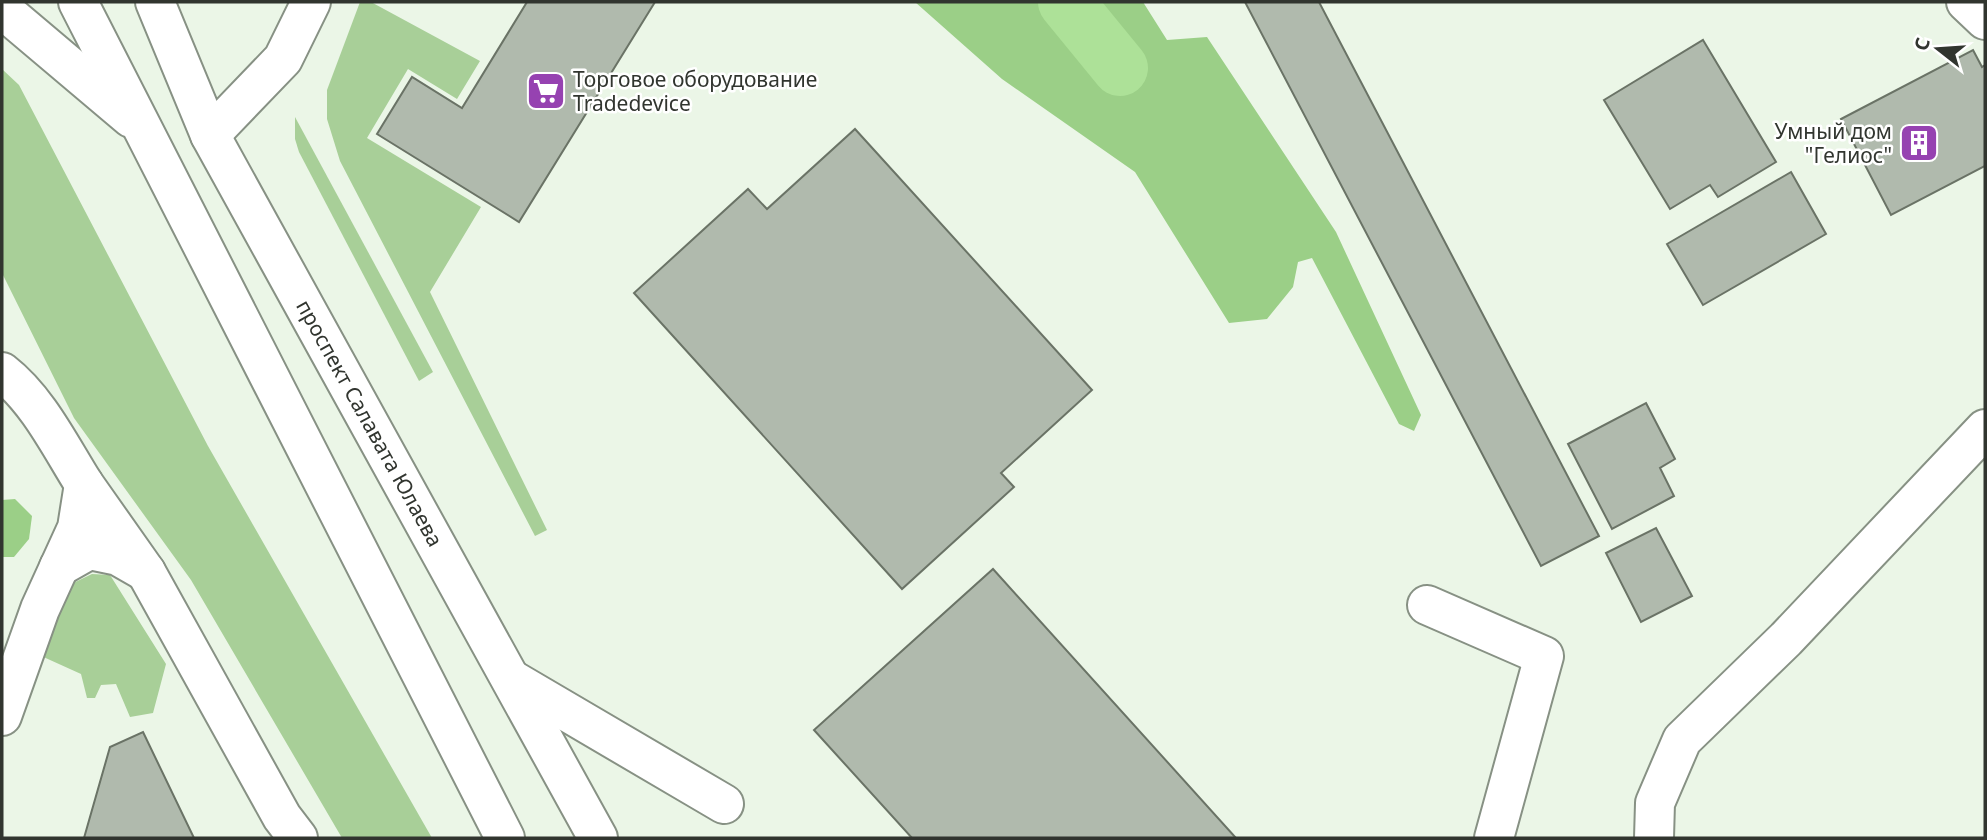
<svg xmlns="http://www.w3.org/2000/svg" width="1987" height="840" font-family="'Noto Sans',sans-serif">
	<rect width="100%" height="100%" fill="#ebf6e7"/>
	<!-- green -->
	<g fill="#a8cf98">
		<path d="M360,2H371L480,61L457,99L408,69L367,138L481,207L430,292L547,530L535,536L340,161L327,119V90Z"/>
		<path d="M2,69L19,85L208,446L432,838H342L191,580L74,418L2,273Z"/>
		<path d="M295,117L433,372L419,381L299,152L295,139Z"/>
		<path d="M92,574L110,575L166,664L153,713L130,717L116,684L101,685L95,698H87L81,674L39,655L67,586Z"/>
	</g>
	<!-- forest -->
	<g fill="#9bcf87">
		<path d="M915,2H1143L1167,40L1207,37L1336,232L1421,415L1414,431L1399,424L1312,258L1298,262L1293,287L1267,319L1229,323L1135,172L1002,79Z"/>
		<path d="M15,499L32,516L29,539L14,557H2V500Z"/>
	</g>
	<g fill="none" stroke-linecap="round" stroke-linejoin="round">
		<!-- river -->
		<path stroke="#ade198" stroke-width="56" d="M1066,2L1120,68"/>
	</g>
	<!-- building -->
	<g fill="#b0baad" stroke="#6a7366" stroke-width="2">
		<path d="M527,2H655L519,222L377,134L412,77L462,108Z"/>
		<path d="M1245,2H1319L1599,536L1541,566Z"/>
		<path d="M1703,40L1776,162L1718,197L1710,185L1670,209L1604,100Z"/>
		<path d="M1973,50L1982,67L1985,65V166L1891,215L1841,119Z"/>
		<path d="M855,129L1092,390L1001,473L1014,487L902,589L634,293L748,189L767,209Z"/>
		<path d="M1791,172L1826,234L1703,305L1667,244Z"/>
		<path d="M1646,403L1675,459L1660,468L1674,496L1612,529L1568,444Z"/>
		<path d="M1656,528L1692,596L1641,622L1606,553Z"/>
		<path d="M993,569L1236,838H912L814,730Z"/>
		<path d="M143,732L194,838H84L110,747Z"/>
	</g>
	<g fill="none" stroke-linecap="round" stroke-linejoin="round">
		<!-- minor casing -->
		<g stroke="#879184" stroke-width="42">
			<g id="minor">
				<path d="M1966,2L1985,20"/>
				<path d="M2,372C38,400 60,446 84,484L77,528L40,609L2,716"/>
				<path d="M59,567L89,550L118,556L146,572"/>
				<path d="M1427,605L1544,656L1494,838"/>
				<path d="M511,679L724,804"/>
				<path d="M1654,838L1655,803L1682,740L1786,639L1985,429"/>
			</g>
		</g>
		<!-- major casing -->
		<g stroke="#879184" stroke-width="42">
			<g id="major">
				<path d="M78,2L505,838"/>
				<path d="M155,2L210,135L598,838"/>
				<path d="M2,9L131,118"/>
				<path d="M210,135L283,59L311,2"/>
				<path d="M84,484L146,572L282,817L298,838"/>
			</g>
		</g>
		<!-- minor -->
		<use href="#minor" stroke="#fff" stroke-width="38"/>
		<!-- major -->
		<use href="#major" stroke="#fff" stroke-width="38"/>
	</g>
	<!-- icons -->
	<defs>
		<g id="supermarket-square" transform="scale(2.0125)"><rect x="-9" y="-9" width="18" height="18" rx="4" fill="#9642b1" stroke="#fff"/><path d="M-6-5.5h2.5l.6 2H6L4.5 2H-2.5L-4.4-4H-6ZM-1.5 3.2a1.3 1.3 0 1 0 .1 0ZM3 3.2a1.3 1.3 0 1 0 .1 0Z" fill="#fff"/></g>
		<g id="building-square" transform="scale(2.0125)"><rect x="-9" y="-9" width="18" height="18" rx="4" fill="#9642b1" stroke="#fff"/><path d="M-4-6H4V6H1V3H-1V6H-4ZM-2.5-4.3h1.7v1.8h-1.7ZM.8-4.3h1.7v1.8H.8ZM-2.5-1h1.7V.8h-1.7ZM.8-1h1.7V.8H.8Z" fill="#fff"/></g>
	</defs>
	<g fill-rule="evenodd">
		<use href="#supermarket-square" x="546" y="91"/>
		<use href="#building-square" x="1919" y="143"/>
	</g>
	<g text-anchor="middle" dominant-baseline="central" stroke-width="5" stroke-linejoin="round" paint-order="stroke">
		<!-- poi labels -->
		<g font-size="21" fill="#31352f" stroke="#fff" text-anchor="start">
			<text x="573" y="79">Торговое оборудование<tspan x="573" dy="24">Tradedevice</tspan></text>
			<text x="1892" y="131" text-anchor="end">Умный дом<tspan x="1892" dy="24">"Гелиос"</tspan></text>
		</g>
		<!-- street labels -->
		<g font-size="21" fill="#31352f" stroke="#fff">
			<text transform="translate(370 423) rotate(61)">проспект Салавата Юлаева</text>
		</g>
	</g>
	<!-- border -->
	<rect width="1987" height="840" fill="none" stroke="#31352f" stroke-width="7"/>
	<!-- north arrow -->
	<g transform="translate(1938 49) rotate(287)" stroke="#ffffff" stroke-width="5" paint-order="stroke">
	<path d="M0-5L12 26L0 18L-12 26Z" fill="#31352f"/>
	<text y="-10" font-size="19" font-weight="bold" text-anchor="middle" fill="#31352f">С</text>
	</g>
</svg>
